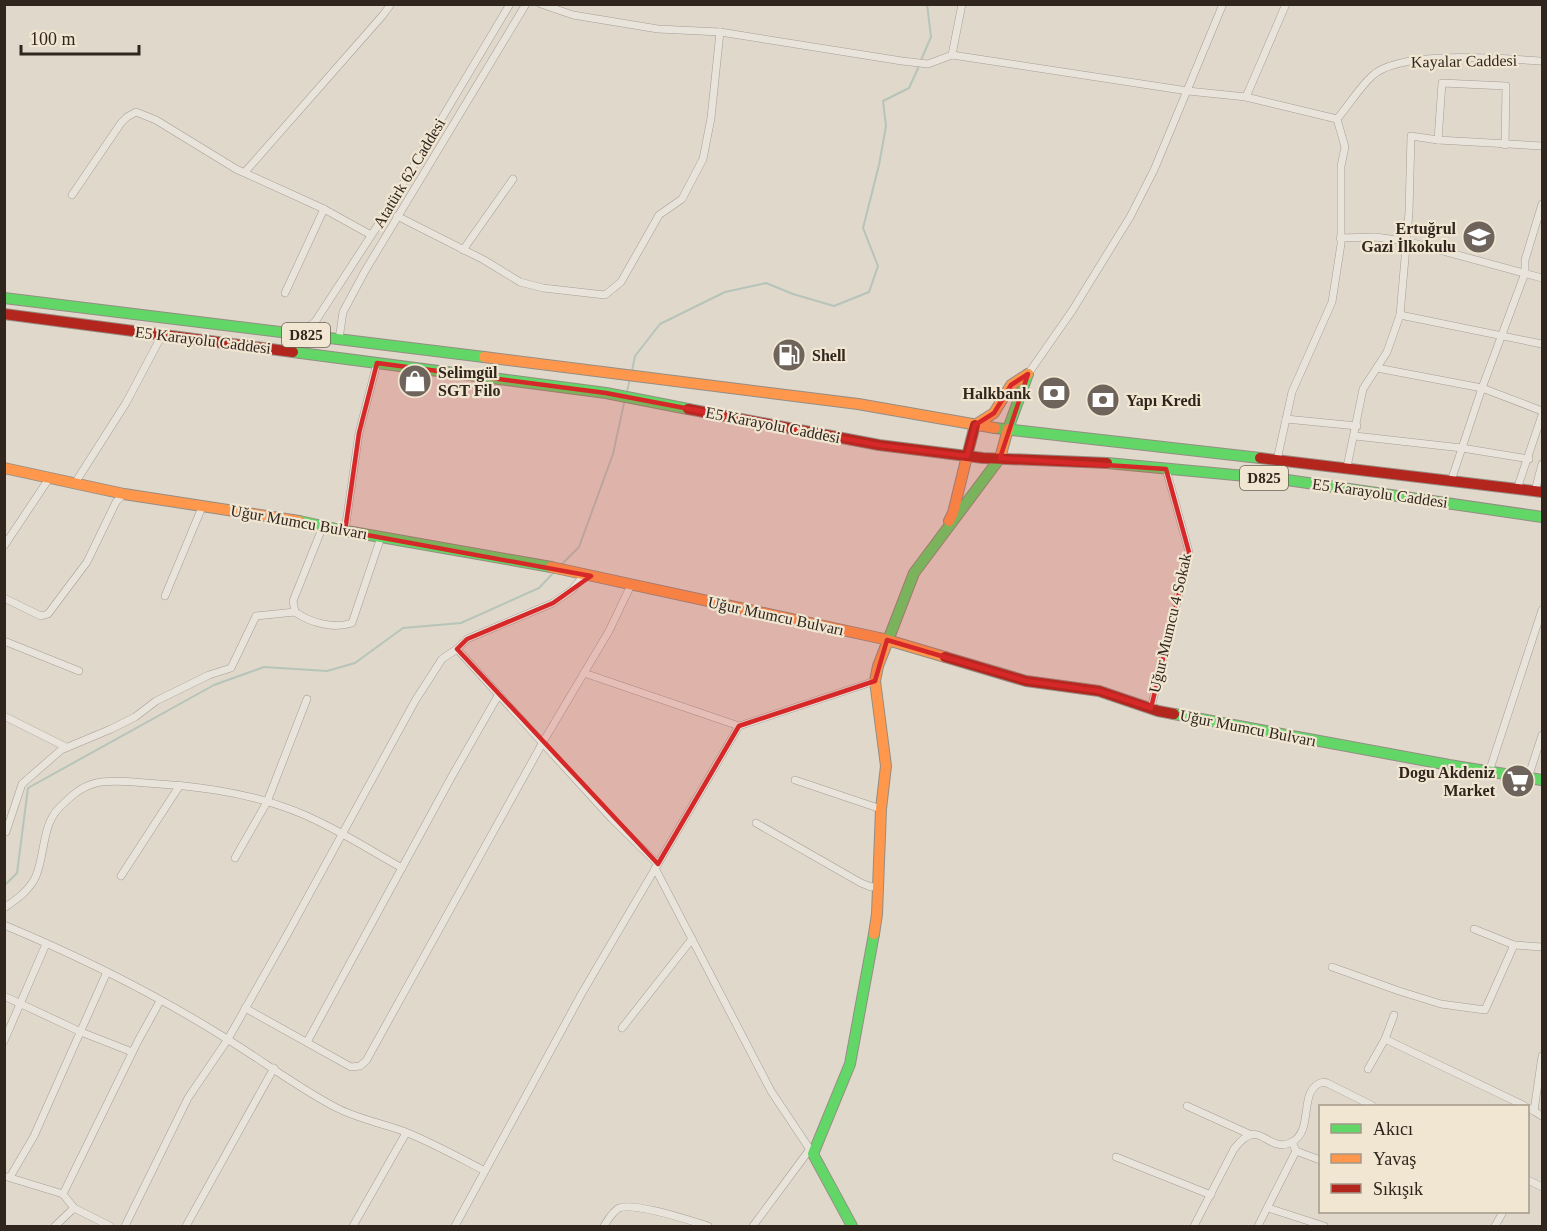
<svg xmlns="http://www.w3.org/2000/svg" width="1547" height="1231" font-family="'Times New Roman',serif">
	<rect width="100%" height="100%" fill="#e0d8cb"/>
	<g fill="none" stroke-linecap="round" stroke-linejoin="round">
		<!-- stream -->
		<g stroke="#b6c4ba" stroke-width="2">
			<path d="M921,60L931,37L927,4"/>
			<path d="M632,371L635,356L660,324L725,292L766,283L793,294L834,306L869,292L878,266L863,228L879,165L886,126L883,101L909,88L919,66"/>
			<path d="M627,391L630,379"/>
			<path d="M561,565L579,547L613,454L624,403"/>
			<path d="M4,886L17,873L28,788L214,685L264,667L327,671L355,663L403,628L461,623L539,588L555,571"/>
		</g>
		<!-- street casing -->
		<g stroke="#a59e95" stroke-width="8">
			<g id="street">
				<path d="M541,4L573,15L658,29L720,32L902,61L928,64L952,55L1188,91L1246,97L1337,119"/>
				<path d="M952,55L962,4"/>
				<path d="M1246,97L1286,4"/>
				<path d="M1337,119C1349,105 1359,88 1372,76C1400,49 1504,59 1542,61"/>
				<path d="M1438,140L1442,83L1506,86L1505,145"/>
				<path d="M245,172L383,15L391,4"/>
				<path d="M72,195L121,123L127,117L136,112L156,120L236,169L324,209L371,235"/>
				<path d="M397,216L484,260L520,282L543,288L605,295L621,282L659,215L682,199L703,159L711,118L720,32"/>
				<path d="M1340,238L1375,237L1406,241L1542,278"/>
				<path d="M463,250L513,179"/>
				<path d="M285,293L324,209"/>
				<path d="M1400,315L1542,344"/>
				<path d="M300,332L315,322L380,222L510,4"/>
				<path d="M339,339L343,312L365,271L526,4"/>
				<path d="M1377,368L1482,388L1542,411"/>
				<path d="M1028,374L1072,311L1130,217L1154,170L1223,4"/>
				<path d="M1286,419L1357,426"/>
				<path d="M1355,436L1462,448L1529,459"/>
				<path d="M1277,460L1292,392L1332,302L1341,244V166L1345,147L1337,119"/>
				<path d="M1347,467L1363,389L1387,352L1400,315L1409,212L1411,136L1438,140L1542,146"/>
				<path d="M1451,481L1482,388L1525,273V260L1542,204"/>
				<path d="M75,483L126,403L162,335"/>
				<path d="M1517,489L1542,415"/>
				<path d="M1535,491L1542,464"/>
				<path d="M323,526L293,601L295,612C311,623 333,629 352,623L381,537"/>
				<path d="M345,531L359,433L377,363"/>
				<path d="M4,546L50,477"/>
				<path d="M165,596L203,505"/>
				<path d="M4,598L41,616L48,614L87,562L116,502L124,494"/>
				<path d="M4,641L79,671"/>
				<path d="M457,649L612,819L658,864"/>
				<path d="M584,673L739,726"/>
				<path d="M1151,708L1189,552L1166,469"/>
				<path d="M4,716L66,747"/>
				<path d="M1489,772L1542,610"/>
				<path d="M1528,778L1542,735"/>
				<path d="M795,780L881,809"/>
				<path d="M756,823L861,883L871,887L879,886"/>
				<path d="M6,832L22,784L61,750L111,729L135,717L156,701L209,675L231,668L256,616L295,612"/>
				<path d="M235,858L267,802L307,699"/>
				<path d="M655,868L771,1091L813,1154"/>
				<path d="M121,876L180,785"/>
				<path d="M4,908C17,899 29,891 36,876C45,855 42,825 59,808C70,797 80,787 96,783C110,779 131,782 146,783C193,786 239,791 284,807C323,820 366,848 402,868"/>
				<path d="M4,925C81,957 157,995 227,1039C263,1061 297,1087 335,1107C355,1118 381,1123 403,1131C431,1142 458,1157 485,1171"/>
				<path d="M1474,929L1514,945"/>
				<path d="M1332,967L1399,991L1441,1004L1485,1010L1514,945L1542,947"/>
				<path d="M4,996L81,1032L132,1052"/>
				<path d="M245,1008L351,1067L360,1066L366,1061L543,742L609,631L631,585"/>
				<path d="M622,1028L692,939"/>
				<path d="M1385,1039L1525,1106"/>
				<path d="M4,1041L46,944"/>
				<path d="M307,1042L452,776L499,694"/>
				<path d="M1368,1069L1385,1039L1394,1015"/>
				<path d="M1187,1106L1249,1134"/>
				<path d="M1528,1108L1534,1111L1542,1056"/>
				<path d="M1534,1111L1542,1116"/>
				<path d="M1296,1151L1320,1160"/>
				<path d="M1116,1157L1211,1195"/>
				<path d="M4,1176L63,1194L74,1208"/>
				<path d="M10,1177L34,1136L107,972"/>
				<path d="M1528,1180L1542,1187"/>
				<path d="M63,1194L138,1041L160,1001"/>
				<path d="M1268,1208L1324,1226"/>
				<path d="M55,1226L74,1208L110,1226"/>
				<path d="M125,1226L188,1098L228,1039L288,933L415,701L442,659L457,649L467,639L553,603L572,590L584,575"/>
				<path d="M186,1226L274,1068"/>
				<path d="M353,1226L406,1133"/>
				<path d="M455,1226L582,993L739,726L875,681"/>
				<path d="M604,1226C608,1220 612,1212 619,1208C636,1202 691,1221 708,1226"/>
				<path d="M753,1226L810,1149"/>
				<path d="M1194,1226L1234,1149C1261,1114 1266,1155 1292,1142C1315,1130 1297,1089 1323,1082L1327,1083L1373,1106"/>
				<path d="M1258,1226L1296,1151L1292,1142"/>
				<path d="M1495,1226L1503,1212"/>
			</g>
		</g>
		<!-- fast casing -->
		<g stroke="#948d84" stroke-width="12">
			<g id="fast">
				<path d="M4,298L484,357"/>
				<path d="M293,352L606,393L688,409"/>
				<path d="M995,428L1260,458"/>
				<path d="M1008,429L1028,374"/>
				<path d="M1107,463L1287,480L1542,517"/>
				<path d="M299,521L341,530L551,567"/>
				<path d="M887,643L914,573L1000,458"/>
				<path d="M1174,714L1449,765L1542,780"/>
				<path d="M852,1226L813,1154L850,1064L874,934"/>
			</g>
		</g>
		<!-- slow casing -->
		<g stroke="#948d84" stroke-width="12">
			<g id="slow">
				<path d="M484,357L858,404L995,428"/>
				<path d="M975,425L994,413L1011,385L1028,374"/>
				<path d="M1000,458L1008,429"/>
				<path d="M4,468L124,494L299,521"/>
				<path d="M949,521L953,513L967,456"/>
				<path d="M551,567L884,639L945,657"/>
				<path d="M874,934L877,914L881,809L886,766L875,681L878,666L887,643"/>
			</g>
		</g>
		<!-- jam casing -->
		<g stroke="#948d84" stroke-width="12">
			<g id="jam">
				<path d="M4,314L293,352"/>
				<path d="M688,409L879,445L983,458L1107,463"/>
				<path d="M967,456L975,425"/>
				<path d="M1260,458L1542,492"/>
				<path d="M945,657L1026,681L1099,691L1158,711L1174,714"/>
			</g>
		</g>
		<!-- street -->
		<use href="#street" stroke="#e8e4db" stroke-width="7"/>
		<!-- fast -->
		<use href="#fast" stroke="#63d668" stroke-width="10"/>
		<!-- slow -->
		<use href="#slow" stroke="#ff974d" stroke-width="10"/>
		<!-- jam -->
		<use href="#jam" stroke="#b3261e" stroke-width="10"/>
	</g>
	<!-- marked area -->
	<path fill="#d62828" fill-opacity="0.2" stroke="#d62828" stroke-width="4.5" stroke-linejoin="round" d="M377,363L606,393L879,445L967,456L975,425L994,413L1011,385L1028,374L1000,458L1166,469L1189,552L1151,708L1099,691L1026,681L887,640L875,681L739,726L658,864L457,649L467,639L553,603L591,576L345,531L359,433Z"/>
	<!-- icons -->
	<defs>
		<g id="school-disc" transform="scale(1.725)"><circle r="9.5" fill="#6e645b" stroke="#f0e6d1"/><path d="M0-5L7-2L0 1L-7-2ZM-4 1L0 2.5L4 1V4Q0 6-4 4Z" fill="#fff"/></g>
		<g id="fuel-disc" transform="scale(1.725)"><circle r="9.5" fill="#6e645b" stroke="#f0e6d1"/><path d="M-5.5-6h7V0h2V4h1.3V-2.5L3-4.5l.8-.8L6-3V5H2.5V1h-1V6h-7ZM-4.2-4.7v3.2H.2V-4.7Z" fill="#fff"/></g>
		<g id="shop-disc" transform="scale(1.725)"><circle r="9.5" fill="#6e645b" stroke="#f0e6d1"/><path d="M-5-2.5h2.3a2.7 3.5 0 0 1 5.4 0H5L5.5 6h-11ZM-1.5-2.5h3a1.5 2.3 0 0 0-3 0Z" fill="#fff"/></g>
		<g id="bank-disc" transform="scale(1.725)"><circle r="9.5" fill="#6e645b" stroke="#f0e6d1"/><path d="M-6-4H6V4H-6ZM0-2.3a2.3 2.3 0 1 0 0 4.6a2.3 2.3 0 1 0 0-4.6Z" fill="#fff"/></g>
		<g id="supermarket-disc" transform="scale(1.725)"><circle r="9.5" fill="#6e645b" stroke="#f0e6d1"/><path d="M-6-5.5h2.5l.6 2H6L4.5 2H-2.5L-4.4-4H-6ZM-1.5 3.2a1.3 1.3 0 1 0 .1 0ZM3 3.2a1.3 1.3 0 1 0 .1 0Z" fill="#fff"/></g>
	</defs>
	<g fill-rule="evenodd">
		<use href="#school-disc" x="1479" y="237"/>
		<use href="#fuel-disc" x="789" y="355"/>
		<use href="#shop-disc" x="415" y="381"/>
		<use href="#bank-disc" x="1054" y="393"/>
		<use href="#bank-disc" x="1103" y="400"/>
		<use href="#supermarket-disc" x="1518" y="781"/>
	</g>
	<g text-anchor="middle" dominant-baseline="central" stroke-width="4.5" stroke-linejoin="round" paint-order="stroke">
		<!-- shield labels -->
		<g fill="#f0e6d1" stroke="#6a6054" stroke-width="1.5">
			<rect x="282" y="323" width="48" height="24" rx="4.5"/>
			<rect x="1240" y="466" width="48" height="24" rx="4.5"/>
		</g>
		<g font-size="15" font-weight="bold" fill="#31261e">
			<text x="306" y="335">D825</text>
			<text x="1264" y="478">D825</text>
		</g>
		<!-- street labels -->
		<g font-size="16" fill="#31261e" stroke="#f0e6d1">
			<text transform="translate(1464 61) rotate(-1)">Kayalar Caddesi</text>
			<text transform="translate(409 173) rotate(-59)">Atatürk 62 Caddesi</text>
			<text transform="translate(203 340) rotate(7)">E5 Karayolu Caddesi</text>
			<text transform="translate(773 425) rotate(11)">E5 Karayolu Caddesi</text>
			<text transform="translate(1380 493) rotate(8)">E5 Karayolu Caddesi</text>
			<text transform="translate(299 522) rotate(10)">Uğur Mumcu Bulvarı</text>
			<text transform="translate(776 616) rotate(12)">Uğur Mumcu Bulvarı</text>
			<text transform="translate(1170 623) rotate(-77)">Uğur Mumcu 4 Sokak</text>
			<text transform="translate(1248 728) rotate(11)">Uğur Mumcu Bulvarı</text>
		</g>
		<!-- poi labels -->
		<g font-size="16" font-weight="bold" fill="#31261e" stroke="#f0e6d1" text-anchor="end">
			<text x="1456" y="228">Ertuğrul<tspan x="1456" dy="18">Gazi İlkokulu</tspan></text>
			<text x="812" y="355" text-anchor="start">Shell</text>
			<text x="438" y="372" text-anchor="start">Selimgül<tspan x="438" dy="18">SGT Filo</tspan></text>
			<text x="1031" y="393">Halkbank</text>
			<text x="1126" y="400" text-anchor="start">Yapı Kredi</text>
			<text x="1495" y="772">Dogu Akdeniz<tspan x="1495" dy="18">Market</tspan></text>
		</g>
	</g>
	<!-- border -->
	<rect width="1547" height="1231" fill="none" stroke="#31261e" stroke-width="12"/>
	<!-- legend -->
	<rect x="1319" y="1105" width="210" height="108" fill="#f0e6d1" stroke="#a49989" stroke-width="1.5"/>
	<rect x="1331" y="1124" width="30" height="9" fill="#63d668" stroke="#a49989" stroke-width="1.5"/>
	<text x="1373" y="1135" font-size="18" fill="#31261e">Akıcı</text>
	<rect x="1331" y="1154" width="30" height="9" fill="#ff974d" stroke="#a49989" stroke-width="1.5"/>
	<text x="1373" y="1165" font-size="18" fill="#31261e">Yavaş</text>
	<rect x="1331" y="1184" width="30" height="9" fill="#b3261e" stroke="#a49989" stroke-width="1.5"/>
	<text x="1373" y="1195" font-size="18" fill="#31261e">Sıkışık</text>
	<!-- scale -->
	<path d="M21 45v9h118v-9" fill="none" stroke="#31261e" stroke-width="3"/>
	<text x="30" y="45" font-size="18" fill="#31261e" stroke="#f0e6d1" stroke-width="4.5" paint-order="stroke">100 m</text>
</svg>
